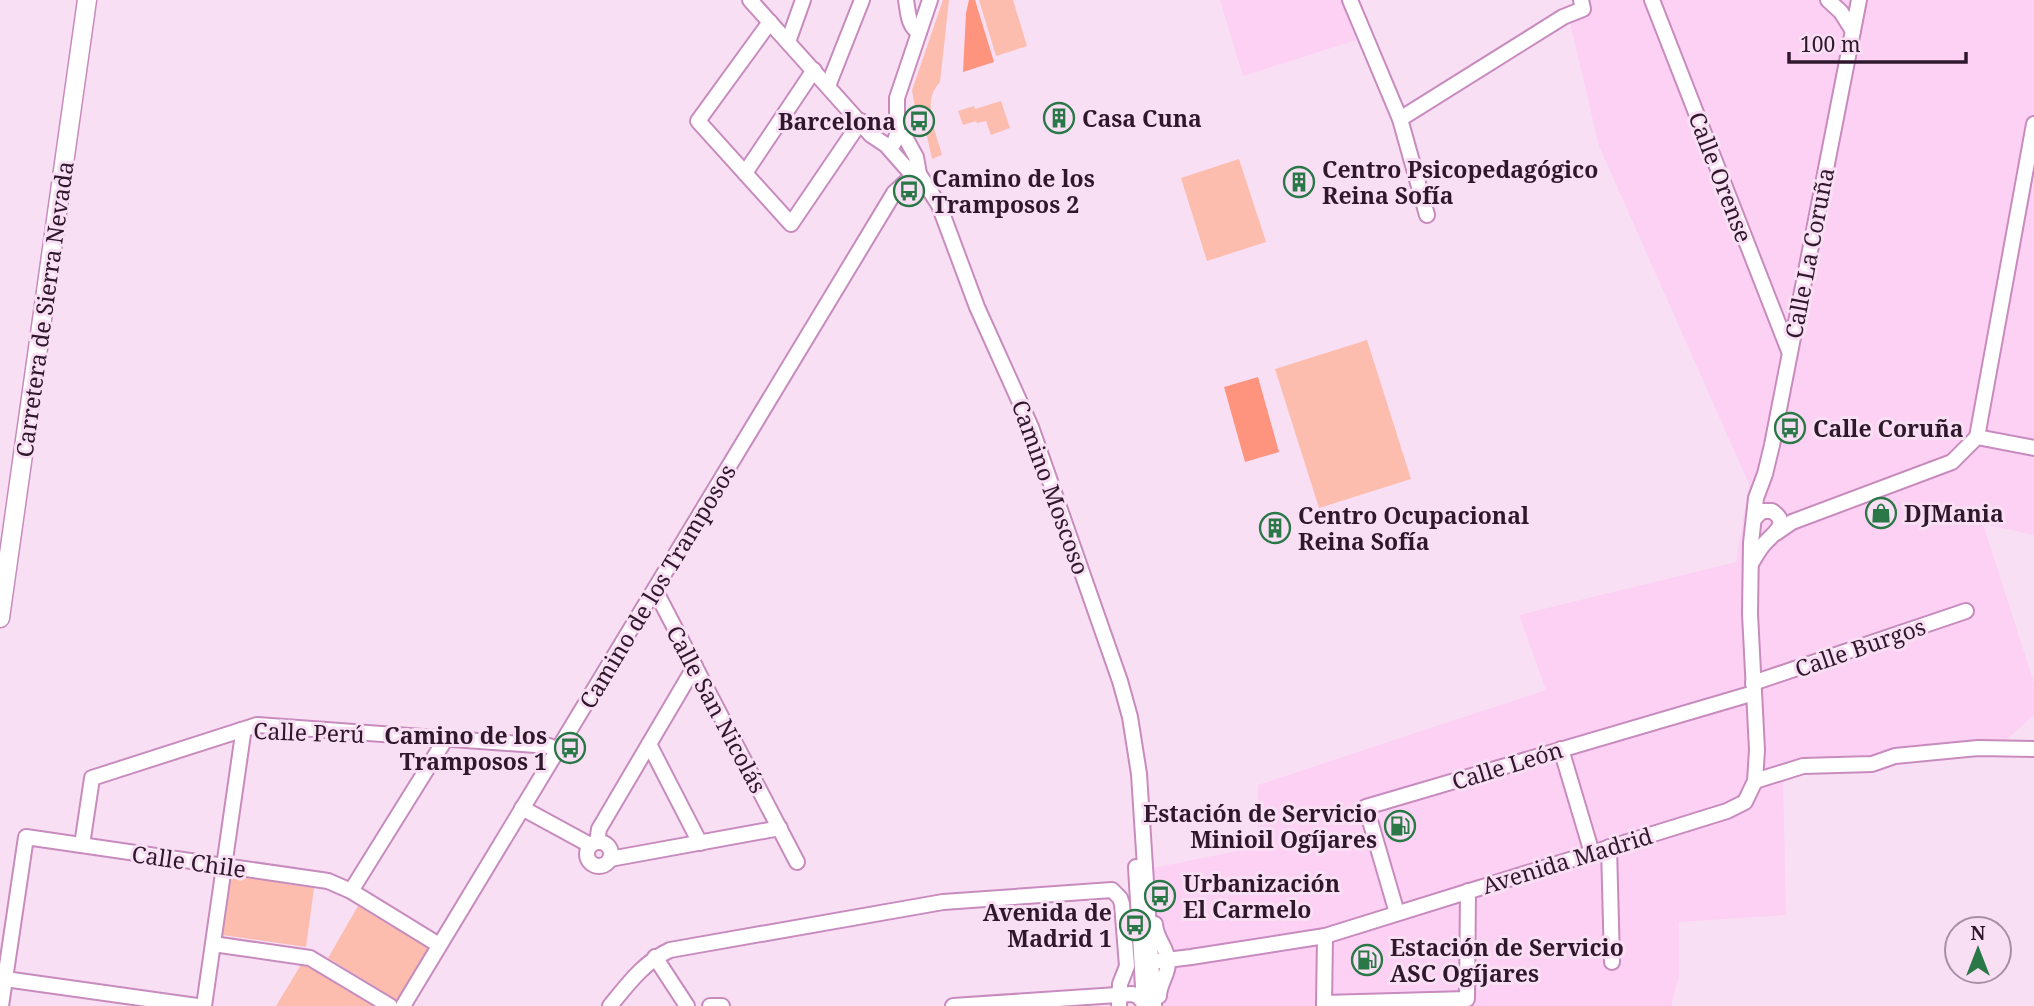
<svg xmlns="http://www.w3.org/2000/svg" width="2034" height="1006" font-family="'Noto Serif',serif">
	<rect width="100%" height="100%" fill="#f9dff4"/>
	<!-- built -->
	<g fill="#fcd1f4">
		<path d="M1220,0H1341L1356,40L1243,76Z"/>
		<path d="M1576,0H2034V535L1983,524L2034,683V715L1999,746L1895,763L1783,776L1786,915L1679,922V976L1671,1006H1157L1153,868L1257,847L1258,785L1546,690L1519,615L1736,562L1749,484L1599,146L1570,23Z"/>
	</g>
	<!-- green -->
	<g fill="#fcbdaf">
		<path d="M943,0H949L940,82C921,101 936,132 942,155L932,159L924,123L915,108L912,90Z"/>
		<path d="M979,0H1013L1027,46L996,56Z"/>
		<path d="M1001,101L1010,128L991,135L986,121L977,123L976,121L963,125L958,111L974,106L975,109Z"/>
		<path d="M1239,159L1266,242L1207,261L1181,178Z"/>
		<path d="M1367,340L1411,479L1319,508L1275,369Z"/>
		<path d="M231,875L314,888L306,947L222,935Z"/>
		<path d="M358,906L428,948L397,1000L328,958Z"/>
		<path d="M302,963L375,1006H276Z"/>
	</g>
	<!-- forest -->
	<g fill="#fe947e">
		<path d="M969,0H975L994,62L963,72L966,13Z"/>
		<path d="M1258,377L1279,452L1245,462L1224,387Z"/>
	</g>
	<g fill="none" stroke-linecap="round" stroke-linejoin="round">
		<!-- minor casing -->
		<g stroke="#c88bbe" stroke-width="18">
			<g id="minor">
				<path d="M750,0L871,135L886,145L908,170L919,174"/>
				<path d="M906,0C908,11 908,27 919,32"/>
				<path d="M1350,0L1400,119L1427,215"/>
				<path d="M1652,0L1789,351"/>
				<path d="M1828,0L1841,12L1853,31"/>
				<path d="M770,22L698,121L791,224L861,121"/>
				<path d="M788,42L803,0"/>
				<path d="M828,86L862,0"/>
				<path d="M1400,119L1563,17L1583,9L1581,0"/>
				<path d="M897,135L905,137L916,157L919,174L939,205L977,307L1031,427L1120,681L1130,717L1139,774L1154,1006"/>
				<path d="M894,143L897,135V98L930,0"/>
				<path d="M745,173L814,70"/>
				<path d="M1977,437L2034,124"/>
				<path d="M1776,533L1792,522L1952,462L1977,437L2034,448"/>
				<path d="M1752,562C1756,556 1760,548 1765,543C1775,532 1790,523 1772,511H1762L1755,518"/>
				<path d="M655,590L797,862"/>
				<path d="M1753,683L1966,611"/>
				<path d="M649,744L700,843"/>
				<path d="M1561,749L1592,853"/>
				<path d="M1755,781L1803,766L1872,764L1895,756L1978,748L2034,749"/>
				<path d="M522,808L590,845"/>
				<path d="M597,842L599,829L695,666"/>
				<circle cx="599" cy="854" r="12"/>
				<path d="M82,845L92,778L257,725L549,746L558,750"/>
				<path d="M1609,847L1612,962"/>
				<path d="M610,859L780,828"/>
				<path d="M1136,867L1144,1004"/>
				<path d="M351,891L445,740"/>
				<path d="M1397,913L1366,807L1754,693"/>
				<path d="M1155,924C1156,940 1167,946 1168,962C1169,973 1159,984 1159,996"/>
				<path d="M213,944L310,958L390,1006"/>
				<path d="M655,957L687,1006"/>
				<path d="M1151,962L1191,957L1325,936L1727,811L1745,802L1755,781L1757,750L1750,614L1751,543L1756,498L1765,474L1772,445L1859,0"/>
				<path d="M5,979L197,1006"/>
				<path d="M1324,1003L1467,999L1468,891"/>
				<path d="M1,1006L26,837L328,881L351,891L439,945"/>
				<path d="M204,1006L243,734L241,730"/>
				<path d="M403,1006L894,193L906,182L919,174"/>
				<path d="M610,1006C628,984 644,962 670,950L943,902L1112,890L1120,898L1122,904L1127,966L1120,984L1119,1006"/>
				<path d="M710,1006H722"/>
				<path d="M953,1006L1132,994L1138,996L1146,1006"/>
				<path d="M1324,1006L1325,936"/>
			</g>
		</g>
		<!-- major casing -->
		<g stroke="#c88bbe" stroke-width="21">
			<path id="major" d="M0,618L87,0"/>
		</g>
		<!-- minor -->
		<use href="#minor" stroke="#fff" stroke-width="14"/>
		<!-- major -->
		<use href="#major" stroke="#fff" stroke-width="18"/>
	</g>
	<!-- icons -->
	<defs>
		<g id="building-ring" transform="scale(1.575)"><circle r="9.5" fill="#f9dff4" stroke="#2a7847" stroke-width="1.5"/><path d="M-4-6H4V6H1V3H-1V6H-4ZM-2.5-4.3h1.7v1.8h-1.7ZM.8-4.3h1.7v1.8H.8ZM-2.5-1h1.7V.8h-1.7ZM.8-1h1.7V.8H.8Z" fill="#2a7847"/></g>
		<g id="bus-ring" transform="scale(1.575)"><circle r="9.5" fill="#f9dff4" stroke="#2a7847" stroke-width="1.5"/><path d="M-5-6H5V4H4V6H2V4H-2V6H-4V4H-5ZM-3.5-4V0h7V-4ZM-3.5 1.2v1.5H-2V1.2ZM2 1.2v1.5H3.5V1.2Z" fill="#2a7847"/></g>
		<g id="shop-ring" transform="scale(1.575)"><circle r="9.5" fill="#f9dff4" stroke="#2a7847" stroke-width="1.5"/><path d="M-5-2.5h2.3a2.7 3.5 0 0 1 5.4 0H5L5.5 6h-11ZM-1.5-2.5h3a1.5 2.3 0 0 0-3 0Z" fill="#2a7847"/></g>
		<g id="fuel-ring" transform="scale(1.575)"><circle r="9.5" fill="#f9dff4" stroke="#2a7847" stroke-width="1.5"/><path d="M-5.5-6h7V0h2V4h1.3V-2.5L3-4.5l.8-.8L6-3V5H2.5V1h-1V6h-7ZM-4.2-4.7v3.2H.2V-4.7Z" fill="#2a7847"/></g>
	</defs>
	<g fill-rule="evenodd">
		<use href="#building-ring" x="1059" y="118"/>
		<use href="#bus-ring" x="919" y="121"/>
		<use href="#building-ring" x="1299" y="182"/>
		<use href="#bus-ring" x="909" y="191"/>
		<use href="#bus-ring" x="1790" y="428"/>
		<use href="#shop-ring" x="1881" y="513"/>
		<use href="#building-ring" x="1275" y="528"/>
		<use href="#bus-ring" x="570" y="748"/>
		<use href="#fuel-ring" x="1400" y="826"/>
		<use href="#bus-ring" x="1160" y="896"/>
		<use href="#bus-ring" x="1135" y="925"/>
		<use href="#fuel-ring" x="1367" y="960"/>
	</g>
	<g text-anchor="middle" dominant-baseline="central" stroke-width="6" stroke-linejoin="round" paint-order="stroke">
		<!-- poi labels -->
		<g font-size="23" font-weight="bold" fill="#2f172c" stroke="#f9dff4" text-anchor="start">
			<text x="1082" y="118">Casa Cuna</text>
			<text x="896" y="121" text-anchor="end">Barcelona</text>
			<text x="1322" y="169">Centro Psicopedagógico<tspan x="1322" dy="26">Reina Sofía</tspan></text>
			<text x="932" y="178">Camino de los<tspan x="932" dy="26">Tramposos 2</tspan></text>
			<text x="1813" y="428">Calle Coruña</text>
			<text x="1904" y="513">DJMania</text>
			<text x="1298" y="515">Centro Ocupacional<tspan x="1298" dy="26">Reina Sofía</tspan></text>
			<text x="547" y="735" text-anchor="end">Camino de los<tspan x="547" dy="26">Tramposos 1</tspan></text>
			<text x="1377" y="813" text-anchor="end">Estación de Servicio<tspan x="1377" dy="26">Minioil Ogíjares</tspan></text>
			<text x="1183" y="883">Urbanización<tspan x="1183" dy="26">El Carmelo</tspan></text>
			<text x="1112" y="912" text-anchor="end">Avenida de<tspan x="1112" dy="26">Madrid 1</tspan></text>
			<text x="1390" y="947">Estación de Servicio<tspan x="1390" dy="26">ASC Ogíjares</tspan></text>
		</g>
		<!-- street labels -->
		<g font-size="23" fill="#2f172c" stroke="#f9dff4">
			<text transform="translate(1721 177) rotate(69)">Calle Orense</text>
			<text transform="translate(1809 253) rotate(-79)">Calle La Coruña</text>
			<text transform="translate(44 309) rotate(-82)">Carretera de Sierra Nevada</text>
			<text transform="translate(1051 487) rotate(70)">Camino Moscoso</text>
			<text transform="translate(657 586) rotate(-59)">Camino de los Tramposos</text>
			<text transform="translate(1860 647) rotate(-19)">Calle Burgos</text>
			<text transform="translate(717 709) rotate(62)">Calle San Nicolás</text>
			<text transform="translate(309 732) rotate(2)">Calle Perú</text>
			<text transform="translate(1507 765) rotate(-17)">Calle León</text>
			<text transform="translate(1567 860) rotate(-17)">Avenida Madrid</text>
			<text transform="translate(189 861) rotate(8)">Calle Chile</text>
		</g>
	</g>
	<!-- north arrow -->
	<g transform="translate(1978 950)"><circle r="33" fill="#f9dff4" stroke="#a88fa4" stroke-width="2"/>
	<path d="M0-5L12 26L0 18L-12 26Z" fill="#2a7847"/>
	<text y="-10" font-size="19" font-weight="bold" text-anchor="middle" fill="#2f172c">N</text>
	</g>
	<!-- scale -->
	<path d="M1789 52v10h177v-10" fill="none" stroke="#2f172c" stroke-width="3.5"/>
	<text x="1800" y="52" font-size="21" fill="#2f172c" stroke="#f9dff4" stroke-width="5" paint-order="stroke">100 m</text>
</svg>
